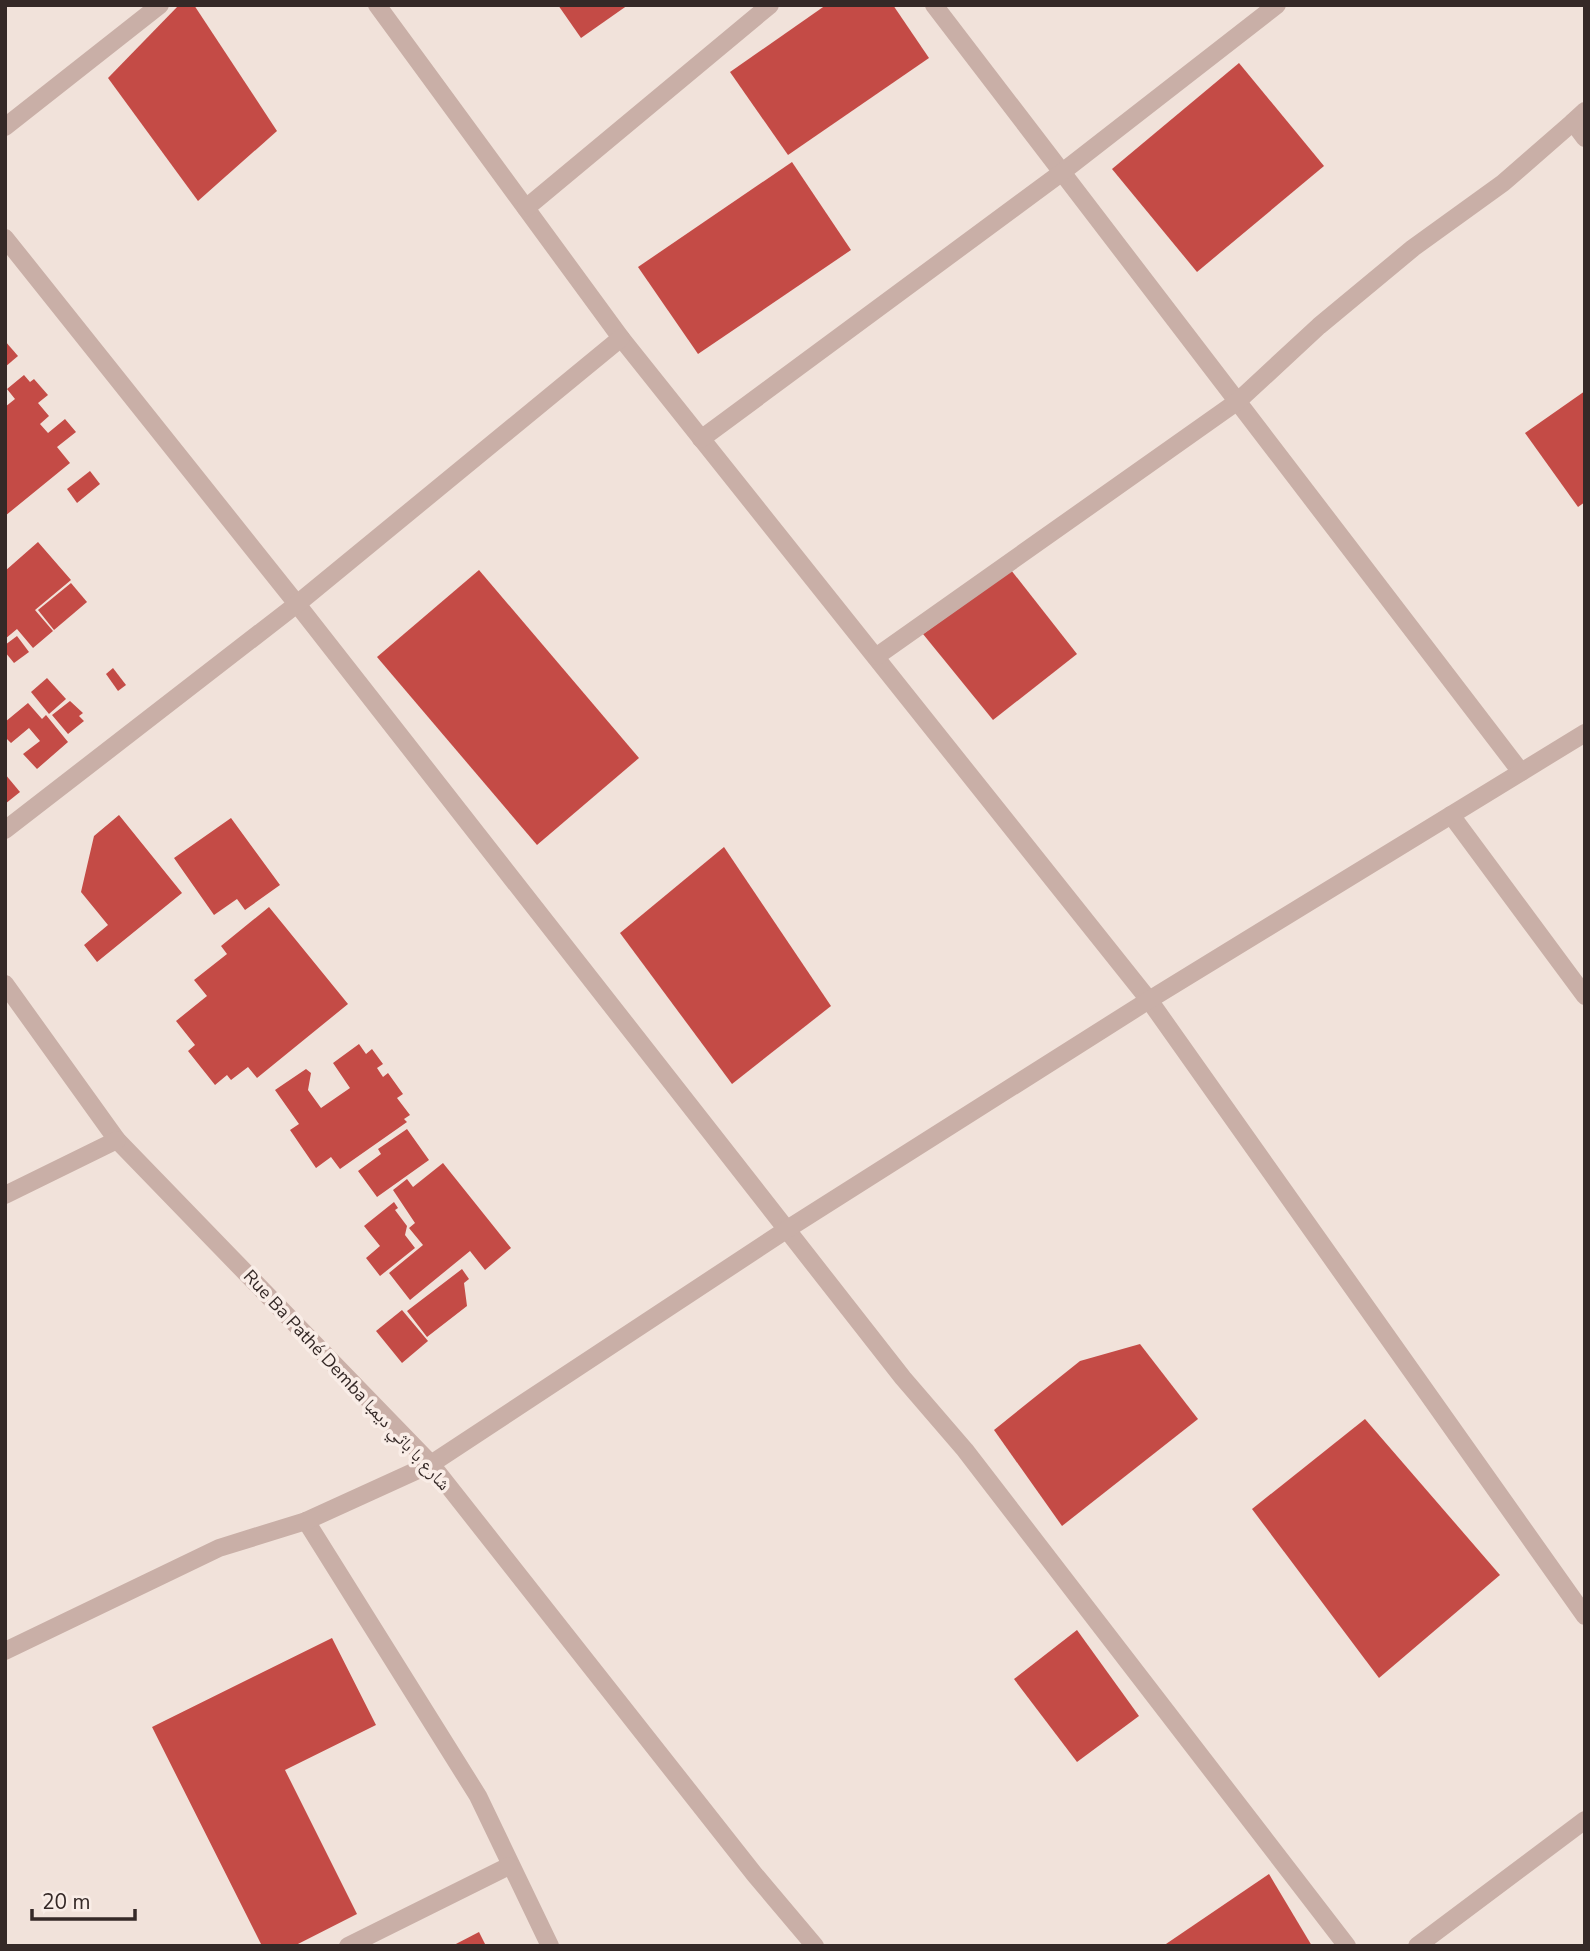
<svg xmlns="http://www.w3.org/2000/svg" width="1590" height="1951" font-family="'Nunito Sans','Noto Naskh Arabic',sans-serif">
	<rect width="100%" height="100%" fill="#f1e2da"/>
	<!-- building -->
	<g fill="#c44b46">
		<path d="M179,5H194L277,131L198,201L108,78Z"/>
		<path d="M558,5H628L581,38Z"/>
		<path d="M826,5H893L929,58L788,155L730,72Z"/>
		<path d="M1239,63L1324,166L1197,272L1112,169Z"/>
		<path d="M792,162L851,250L698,354L638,267Z"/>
		<path d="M5,341L18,356L5,367Z"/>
		<path d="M24,375L30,382L34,379L48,395L38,403L49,416L40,424L48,433L65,419L76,432L57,447L70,463L5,516V407L15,399L7,389Z"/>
		<path d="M1585,391V502L1578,507L1525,433Z"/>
		<path d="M90,471L100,484L77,503L67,489Z"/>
		<path d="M38,542L71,580L35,610L53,631L33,648L17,629L5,639V571Z"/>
		<path d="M479,570L639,758L537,845L377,657Z"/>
		<path d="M1011,570L1077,654L993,720L923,634Z"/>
		<path d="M71,583L87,602L54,630L38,610Z"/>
		<path d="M17,636L29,652L14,663L5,652V645Z"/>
		<path d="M113,668L126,685L118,691L106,674Z"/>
		<path d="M47,678L66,699L49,714L31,692Z"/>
		<path d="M70,701L83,713L79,716L84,721L68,734L52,715Z"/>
		<path d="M28,703L42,719L46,715L68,742L37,769L23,754L40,741L29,728L11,743L5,737V722Z"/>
		<path d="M5,774L20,792L5,804Z"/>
		<path d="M119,815L182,893L97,962L84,945L108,925L81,892L94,836Z"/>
		<path d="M231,818L280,885L245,910L237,899L214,915L174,858Z"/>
		<path d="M724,847L831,1006L732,1084L620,933Z"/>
		<path d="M269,907L348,1004L257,1078L248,1067L231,1080L227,1075L215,1085L188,1051L195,1045L176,1021L207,996L194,980L227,954L221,946Z"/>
		<path d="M359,1044L366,1054L372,1049L383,1064L377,1068L383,1077L388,1073L403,1094L397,1098L410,1115L404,1119L407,1122L340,1169L331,1157L316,1168L290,1130L299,1124L275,1090L306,1069L311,1073L308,1090L321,1108L350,1088L333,1063Z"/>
		<path d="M407,1129L429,1160L377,1197L358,1171L381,1154L378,1149Z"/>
		<path d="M443,1163L511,1248L485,1270L470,1251L410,1300L389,1273L423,1245L409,1228L415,1223L393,1190L407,1179L413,1187Z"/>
		<path d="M394,1202L398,1208L395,1210L407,1226L405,1235L415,1248L380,1276L366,1258L380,1246L364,1226Z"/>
		<path d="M462,1269L469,1279L464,1283L467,1306L427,1337L407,1311Z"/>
		<path d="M402,1310L428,1341L402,1363L376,1331Z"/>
		<path d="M1140,1344L1198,1419L1062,1526L994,1430L1080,1361Z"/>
		<path d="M1365,1419L1500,1575L1379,1678L1252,1509Z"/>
		<path d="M1077,1630L1139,1716L1077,1762L1014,1679Z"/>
		<path d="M332,1638L376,1725L285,1770L357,1914L294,1946H262L152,1727Z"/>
		<path d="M1269,1874L1312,1946H1163Z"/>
		<path d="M479,1932L486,1946H452Z"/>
	</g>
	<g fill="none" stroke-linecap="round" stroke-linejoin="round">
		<!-- minor -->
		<g stroke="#c9afa7" stroke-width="18">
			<path d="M377,5L621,338L1149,1000L1585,1616"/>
			<path d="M934,5L1521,772"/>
			<path d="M1585,111L1573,122L1585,138"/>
			<path d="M5,127L160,5"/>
			<path d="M526,208L770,5"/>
			<path d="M5,238L297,604L903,1378L965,1450L1347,1946"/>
			<path d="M701,439L1061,173L1277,5"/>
			<path d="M877,656L1238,401L1319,326L1413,248L1503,183L1573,122"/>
			<path d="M1451,815L1585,996"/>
			<path d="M5,830L297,604L621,338"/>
			<path d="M5,984L117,1140L431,1464L755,1875L815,1946"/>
			<path d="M5,1195L117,1140"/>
			<path d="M306,1521L478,1796L550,1946"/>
			<path d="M5,1651L219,1548L306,1521L431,1464L789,1228L1149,1000L1585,733"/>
			<path d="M348,1946L509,1866"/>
			<path d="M1417,1946L1585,1820"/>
		</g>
	</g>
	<g text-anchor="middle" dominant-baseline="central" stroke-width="7" stroke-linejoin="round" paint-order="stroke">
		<!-- street labels -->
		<g font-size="18" fill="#352927" stroke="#f9ede7">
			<text transform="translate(347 1380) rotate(47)">Rue Ba Pathé Demba شارع با باثي ديمبا</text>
		</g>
	</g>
	<!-- border -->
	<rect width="1590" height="1951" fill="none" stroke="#352927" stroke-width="14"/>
	<!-- scale -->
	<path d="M32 1909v10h103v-10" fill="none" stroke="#352927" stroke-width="3.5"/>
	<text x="42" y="1909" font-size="21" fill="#352927" stroke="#f9ede7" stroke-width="5" paint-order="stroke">20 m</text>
</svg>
